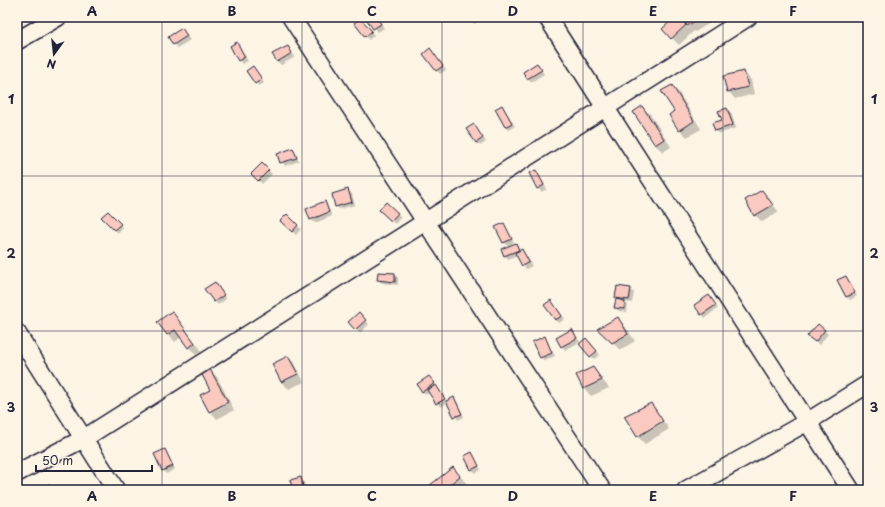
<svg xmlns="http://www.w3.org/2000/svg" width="885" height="507" font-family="'Playpen Sans',sans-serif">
	<rect width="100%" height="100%" fill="#fcf5e5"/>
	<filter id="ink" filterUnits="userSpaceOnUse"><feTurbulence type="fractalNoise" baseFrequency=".025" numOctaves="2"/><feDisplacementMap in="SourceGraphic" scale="8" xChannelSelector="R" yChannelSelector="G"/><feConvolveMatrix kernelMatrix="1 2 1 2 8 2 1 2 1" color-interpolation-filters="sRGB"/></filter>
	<g filter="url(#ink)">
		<!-- shadow -->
		<g fill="#0003">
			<path d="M366,17H377L384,28L378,32Z"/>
			<path d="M464,17H479L475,24Z"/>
			<path d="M677,17L689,29L683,17H720L695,32L694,31L679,45L663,29Z"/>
			<path d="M364,23L374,35L369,40L366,36Z"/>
			<path d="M182,29L190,40L177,48L169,37Z"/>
			<path d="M237,44L248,61L242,64L231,47Z"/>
			<path d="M288,47L295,57L281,65L277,61Z"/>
			<path d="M433,53L446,70L440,74L424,54Z"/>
			<path d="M537,64L544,74L531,82L528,78Z"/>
			<path d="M256,71L264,83L259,86L256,83Z"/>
			<path d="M744,72L751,80L754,94L735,99L728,91Z"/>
			<path d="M672,86L679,93L701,129L687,137L680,130Z"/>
			<path d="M502,106L515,126L509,130L505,126Z"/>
			<path d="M642,107L650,114L671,147L663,152L655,145L634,112Z"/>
			<path d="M727,109L731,113L736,128L719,134L716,131L723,121Z"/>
			<path d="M477,129L486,142L480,146L476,143Z"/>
			<path d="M293,149L299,161L285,166L278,154Z"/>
			<path d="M262,165L272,174L262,184L253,174Z"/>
			<path d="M536,171L547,189L541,192L538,188Z"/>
			<path d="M348,190L352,194L355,205L339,209L336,206Z"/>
			<path d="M762,192L779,212L762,222L755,215Z"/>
			<path d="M325,202L332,216L315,223L311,219Z"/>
			<path d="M386,204L401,217L395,224L384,213Z"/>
			<path d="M108,212L123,228L118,233L102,217Z"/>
			<path d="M287,216L301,229L296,235L282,221Z"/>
			<path d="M503,224L514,242L508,246L504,242Z"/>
			<path d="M516,245L525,254L532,266L526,269L517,255L508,259L505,255Z"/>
			<path d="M379,273L395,274L398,278V285L382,283L378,280Z"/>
			<path d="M846,277L857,296L850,300L847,297Z"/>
			<path d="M218,287L226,299L218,305L215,301Z"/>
			<path d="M630,289L634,293L632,303L625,302L628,305L627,312L619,311L615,307L619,301L616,297Z"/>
			<path d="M712,300L718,308L705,318L702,314Z"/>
			<path d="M551,301L565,319L559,323L555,320Z"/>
			<path d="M172,312L202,351L196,355L181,337L175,342L159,322Z"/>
			<path d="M359,313L369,324L360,333L349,322Z"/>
			<path d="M617,318L625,326L635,341L620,350L599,329Z"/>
			<path d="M818,325L828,334L819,345L812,339Z"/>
			<path d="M572,330L580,342L565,350L557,338Z"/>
			<path d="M544,337L555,356L544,361L533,342Z"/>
			<path d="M590,342L600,355L594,359L591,356Z"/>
			<path d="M288,357L295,364L304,382L289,389L281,382L273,364Z"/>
			<path d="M593,368L609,388L591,396L584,388Z"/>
			<path d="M210,370L217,377L234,410L217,419L210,411L211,390Z"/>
			<path d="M433,381L447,402L454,398L457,402L464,417L458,420L448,402L441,407L430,392L426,395L423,391Z"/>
			<path d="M650,404L669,429L645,444L638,437L626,417Z"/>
			<path d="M165,450L175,469L166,474L163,470Z"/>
			<path d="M471,453L481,470L476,473L472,469Z"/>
			<path d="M453,468L467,484L459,490H434Z"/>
			<path d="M300,478L304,482L306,490H294Z"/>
		</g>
		<!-- building -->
		<g fill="#facac1" stroke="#22223b">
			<path d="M365,17H377L381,24L373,29Z"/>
			<path d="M463,17H474L471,22Z"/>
			<path d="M675,17H679L686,25L671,39L662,29Z"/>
			<path d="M682,17H701L687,26Z"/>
			<path d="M360,18L372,31L365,37L354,23Z"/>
			<path d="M182,28L187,36L173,45L168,37Z"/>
			<path d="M237,42L245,57L238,61L230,46Z"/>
			<path d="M288,46L292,53L277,62L272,54Z"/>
			<path d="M430,48L443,66L436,71L423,54Z"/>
			<path d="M537,63L542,70L527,79L523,72Z"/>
			<path d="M253,66L262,79L255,84L246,71Z"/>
			<path d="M744,71L748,87L727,92L723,76Z"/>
			<path d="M672,85L694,121L679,131L669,115L674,111L661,91Z"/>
			<path d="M502,105L512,123L505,127L495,109Z"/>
			<path d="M642,106L664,139L655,145L633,112Z"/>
			<path d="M727,108L733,125L715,131L712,123L722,120L718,111Z"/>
			<path d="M474,124L483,138L476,143L466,129Z"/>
			<path d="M293,148L297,158L280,163L277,154Z"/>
			<path d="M262,163L269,170L258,181L251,174Z"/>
			<path d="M536,170L544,185L537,189L529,173Z"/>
			<path d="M348,189L352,202L335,207L332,194Z"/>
			<path d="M762,190L773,205L754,216L745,200Z"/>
			<path d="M325,201L329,212L310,220L306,209Z"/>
			<path d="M386,202L398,213L391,221L379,210Z"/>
			<path d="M108,211L121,224L114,230L101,217Z"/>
			<path d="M287,214L298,225L292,232L280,221Z"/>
			<path d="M504,223L512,239L503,243L495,227Z"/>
			<path d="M516,243L519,250L504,256L501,249Z"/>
			<path d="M522,249L529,262L522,266L515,253Z"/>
			<path d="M378,272L395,273V282L377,280Z"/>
			<path d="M846,276L855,293L846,297L837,280Z"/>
			<path d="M215,282L224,295L214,302L204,289Z"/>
			<path d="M617,286L631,288L629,300L615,298Z"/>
			<path d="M709,295L716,305L701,315L694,305Z"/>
			<path d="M616,299L625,301L624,309L614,308Z"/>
			<path d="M551,300L562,316L555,320L544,305Z"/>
			<path d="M172,311L195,343L188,348L175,330L167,335L157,322Z"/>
			<path d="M359,312L366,320L355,330L348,322Z"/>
			<path d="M618,317L628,334L612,343L597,329Z"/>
			<path d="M818,324L825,330L815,342L807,336Z"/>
			<path d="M572,329L577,338L561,347L556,338Z"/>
			<path d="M545,336L552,353L540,358L532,342Z"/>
			<path d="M586,338L597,351L590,357L579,344Z"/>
			<path d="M288,356L298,374L281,382L272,364Z"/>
			<path d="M593,367L602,380L583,389L576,375Z"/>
			<path d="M210,369L228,402L209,412L200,395L210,390L201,373Z"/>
			<path d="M429,376L435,383L422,392L417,384Z"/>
			<path d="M436,385L445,399L436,404L427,390Z"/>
			<path d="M454,397L462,414L454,417L446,401Z"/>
			<path d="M651,403L663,421L637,437L624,416Z"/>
			<path d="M165,449L173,466L162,471L154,454Z"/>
			<path d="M472,452L479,466L471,470L464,456Z"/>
			<path d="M453,467L460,476L443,490H432L429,486Z"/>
			<path d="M301,477L303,487L293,490L290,480Z"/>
			<path d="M49,484L53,490H41Z"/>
		</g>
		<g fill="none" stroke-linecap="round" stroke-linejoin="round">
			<!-- minor casing -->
			<g stroke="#22223b" stroke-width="20">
				<g id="minor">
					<path d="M291,17L602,490"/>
					<path d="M547,17L851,490"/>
					<path d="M17,41L58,17"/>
					<path d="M17,333L116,490"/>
					<path d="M17,473L83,439L748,17"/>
					<path d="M686,490L807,422L868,384"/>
				</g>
			</g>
			<!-- minor -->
			<use href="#minor" stroke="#fcf5e5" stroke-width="17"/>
		</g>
	</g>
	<!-- grid -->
	<path fill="none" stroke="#22223b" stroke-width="1" stroke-opacity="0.55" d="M162,17V490M302,17V490M442,17V490M583,17V490M723,17V490M17,176H868M17,331H868"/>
	<!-- margin -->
	<rect width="885" height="507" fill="none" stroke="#fcf5e5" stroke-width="44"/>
	<!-- north arrow -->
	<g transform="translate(54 54) rotate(195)" stroke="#fcf5e5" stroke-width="3" paint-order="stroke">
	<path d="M0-3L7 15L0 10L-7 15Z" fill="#22223b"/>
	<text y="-6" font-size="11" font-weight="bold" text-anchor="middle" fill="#22223b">N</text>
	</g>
	<!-- scale -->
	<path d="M36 465v6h116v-6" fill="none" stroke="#22223b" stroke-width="2"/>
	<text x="42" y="465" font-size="12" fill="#22223b" stroke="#fcf5e5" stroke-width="3" paint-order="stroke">50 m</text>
	<rect x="22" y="22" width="841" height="463" fill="none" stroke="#22223b" stroke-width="1.5"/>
	<g font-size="13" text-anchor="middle" font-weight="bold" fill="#22223b">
		<text x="92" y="16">A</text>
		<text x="232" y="16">B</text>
		<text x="372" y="16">C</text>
		<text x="513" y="16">D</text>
		<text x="653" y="16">E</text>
		<text x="793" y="16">F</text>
		<text x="11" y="104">1</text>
		<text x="874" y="104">1</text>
		<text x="11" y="258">2</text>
		<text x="874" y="258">2</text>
		<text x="11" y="412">3</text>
		<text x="874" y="412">3</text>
		<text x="92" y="501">A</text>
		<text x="232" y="501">B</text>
		<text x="372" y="501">C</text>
		<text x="513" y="501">D</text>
		<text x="653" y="501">E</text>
		<text x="793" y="501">F</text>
	</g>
</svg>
